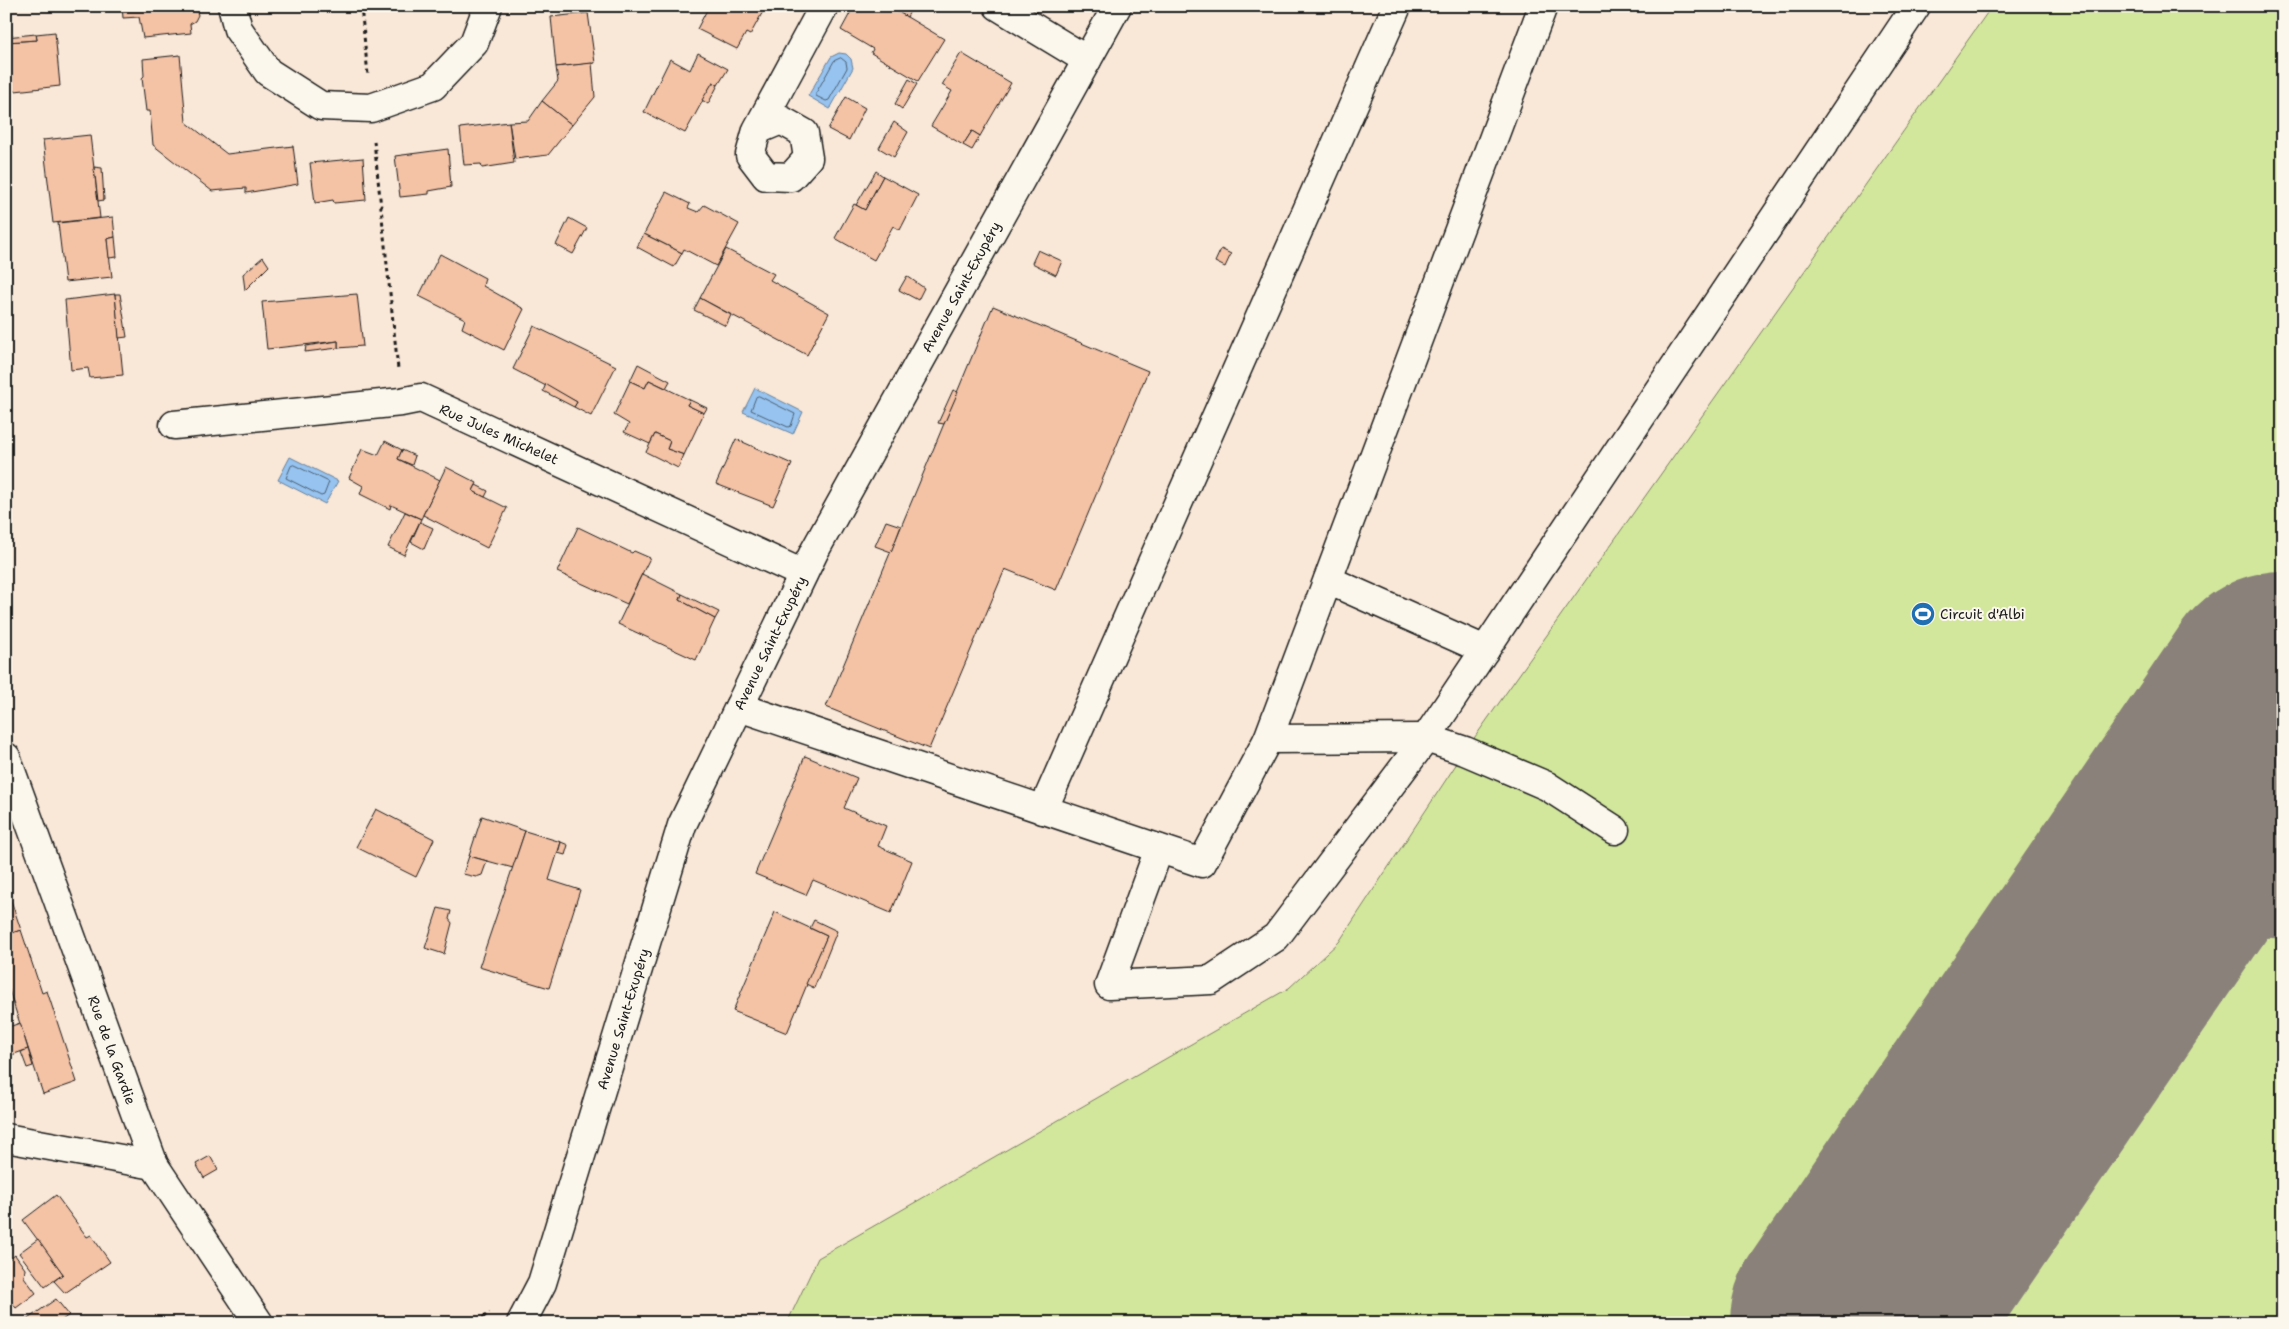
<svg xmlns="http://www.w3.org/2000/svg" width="2289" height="1329" font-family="'Shantell Sans',sans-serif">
	<rect width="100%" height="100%" fill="#f9e7d7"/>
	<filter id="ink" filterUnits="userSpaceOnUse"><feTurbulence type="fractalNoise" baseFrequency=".02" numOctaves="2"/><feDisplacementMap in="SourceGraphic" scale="10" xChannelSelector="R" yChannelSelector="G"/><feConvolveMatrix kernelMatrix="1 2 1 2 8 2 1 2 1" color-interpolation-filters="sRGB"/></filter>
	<g filter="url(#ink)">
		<!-- green -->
		<path fill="#d2e79c" stroke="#77825c" d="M1992,6H2283V1323H787L818,1258L1289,988L1339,942L1465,751Z"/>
		<!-- water -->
		<g fill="#96c3f0" stroke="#65809b">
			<path d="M839,53L846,54L851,59L853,68L830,109L808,96L831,57Z"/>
			<path d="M755,388L803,412L793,434L743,412Z"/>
			<path d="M290,457L338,481L325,504L278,480Z"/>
		</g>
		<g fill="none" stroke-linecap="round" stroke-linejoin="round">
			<!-- shore -->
			<g stroke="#4d5f71" stroke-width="1">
				<path d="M841,58L846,62L847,68L829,100L826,101L816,96V93L834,61Z"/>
				<path d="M759,396L795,414L791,426L788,427L751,410L756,397Z"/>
				<path d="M294,465L329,482L324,495L321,496L286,478L291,466Z"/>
			</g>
			<!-- taxiway -->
			<path stroke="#8a827a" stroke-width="99" d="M2068,1009L2139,933L2179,904L2216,892L2249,887L2283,889"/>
			<!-- runway -->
			<path stroke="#8a827a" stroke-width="248" d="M1854,1323L2283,695"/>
		</g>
		<!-- building -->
		<g fill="#f4c2a5" stroke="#1c1c1c">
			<path d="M122,6H192L196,9L198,15L195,21L190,24L191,33L143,38L139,17L123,18Z"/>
			<path d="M709,6H766L750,35L746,33L737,49L697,29Z"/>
			<path d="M854,6H900L897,11L944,39L918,81L871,53L873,49L841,30Z"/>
			<path d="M900,6L910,11L907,17L897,11Z"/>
			<path d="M588,13L595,63L556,67L551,17Z"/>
			<path d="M55,32L60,86L6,92V42L37,40L36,34Z"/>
			<path d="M36,34L37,40L6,42V37Z"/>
			<path d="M698,53L728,69L718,85L713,82L685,133L644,112L670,59L690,70Z"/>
			<path d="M961,53L1011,83L980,136L972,131L963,145L931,126L952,91L942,85Z"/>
			<path d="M180,55L186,122L227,154L293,146L298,184L246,193V188L212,191L153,145L150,111H146L142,78L144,76L143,59Z"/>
			<path d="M592,63L595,97L572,125L542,101L558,81L556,67Z"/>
			<path d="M909,79L917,84L902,109L895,104Z"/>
			<path d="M713,82L718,85L708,104L702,100Z"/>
			<path d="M846,97L865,108L849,140L828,129Z"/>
			<path d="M542,101L572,125L548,155L515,159L509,122L528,121Z"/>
			<path d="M509,122L514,163L482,168L481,164L464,165L460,128Z"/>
			<path d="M894,122L908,132L894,157L879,148Z"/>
			<path d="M972,131L980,136L972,150L963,145Z"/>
			<path d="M90,135L100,218L53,223L43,140Z"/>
			<path d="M448,149L451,187L429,191V194L400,197L395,156Z"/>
			<path d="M363,158L366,200L334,203L333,200L315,203L310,163Z"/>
			<path d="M94,167L102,168L104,200L98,201Z"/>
			<path d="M876,171L883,176L865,210L856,205Z"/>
			<path d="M883,176L918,195L900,230L893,226L874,260L835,238L854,204L865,210Z"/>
			<path d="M666,192L690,204L688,208L698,212L704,205L739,224L716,266L684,249L682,253L644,234Z"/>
			<path d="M113,217L115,237L107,239L112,277L65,282L58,223Z"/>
			<path d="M569,218L587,228L573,254L556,245Z"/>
			<path d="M644,234L682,253L674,267L637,247Z"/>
			<path d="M115,237L117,257L109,258L107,239Z"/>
			<path d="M726,249L774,274L770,280L829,313L807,355L700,298Z"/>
			<path d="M1221,249L1231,254L1225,267L1215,262Z"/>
			<path d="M1038,250L1062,261L1056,275L1032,263Z"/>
			<path d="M440,254L485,278L483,286L524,309L504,350L462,328L465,319L419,296Z"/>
			<path d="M263,257L269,266L245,290L243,274Z"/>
			<path d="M907,276L924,288L918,300L899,290Z"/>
			<path d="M115,294L123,375L90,378L88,368L71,370L65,300Z"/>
			<path d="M115,294H120L127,337L119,338Z"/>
			<path d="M357,294L363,346L338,348V341L267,349L262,302Z"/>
			<path d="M700,298L731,315L726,326L694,310Z"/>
			<path d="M993,306L1148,371L1056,590L1005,569L929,749L826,707Z"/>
			<path d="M534,326L616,366L591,416L574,407L577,402L513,369Z"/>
			<path d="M338,341V348L305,352L306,346Z"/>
			<path d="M638,364L670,381L666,388L649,380L645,388L630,381Z"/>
			<path d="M649,380L690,400L687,405L704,413L684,455L667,449L670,441L655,434L650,444L624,432L629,424L614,415L630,381L645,388Z"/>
			<path d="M546,384L577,402L574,407L543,391Z"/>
			<path d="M953,390L958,392L944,424L938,423Z"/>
			<path d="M690,400L707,408L704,413L687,405Z"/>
			<path d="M655,434L670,441L667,449L684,455L678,468L646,452Z"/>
			<path d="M736,439L792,464L773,506L716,484Z"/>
			<path d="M385,441L402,450L398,459L440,480L421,519L391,505L390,509L360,494L363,486L349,478L362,449L378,455Z"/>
			<path d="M402,450L415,456L412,465L398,459Z"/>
			<path d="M446,467L477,483L473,491L507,508L487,548L423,515Z"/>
			<path d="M476,485L488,491L485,497L473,491Z"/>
			<path d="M405,512L421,519L404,555L388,547Z"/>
			<path d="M886,521L901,526L891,552L875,546Z"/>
			<path d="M420,522L433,528L424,549L411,542Z"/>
			<path d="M578,527L632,553L634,551L650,558L627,604L557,572Z"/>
			<path d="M642,574L682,594L680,600L715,619L696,660L618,624Z"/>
			<path d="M682,594L719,612L715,619L680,600Z"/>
			<path d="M805,756L857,778L844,808L886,826L878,846L912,861L891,913L813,880L806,895L755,874Z"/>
			<path d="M376,809L434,839L416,877L356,847Z"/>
			<path d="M482,816L525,831L513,868L469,856Z"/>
			<path d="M525,831L561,842L549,880L580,890L549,988L479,967Z"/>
			<path d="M561,842L568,845L565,855L558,853Z"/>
			<path d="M469,856L487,861L482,875L476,877L463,874Z"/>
			<path d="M6,886L21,930L6,935Z"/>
			<path d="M438,908L451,911L449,919L452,923L444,954L425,948Z"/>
			<path d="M775,912L827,936L787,1033L733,1011Z"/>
			<path d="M814,920L837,931L814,988L806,984L827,936L810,928Z"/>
			<path d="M21,930L42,993L47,991L77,1082L43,1094L6,981V935Z"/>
			<path d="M20,1023L28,1049L9,1056L6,1047V1028Z"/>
			<path d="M28,1049L33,1066L27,1068L21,1052Z"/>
			<path d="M210,1156L218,1170L204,1178L196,1164Z"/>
			<path d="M56,1195L87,1237L91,1235L110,1262L65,1293L54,1281L63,1274L23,1220Z"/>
			<path d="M38,1239L63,1274L45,1287L19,1253Z"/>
			<path d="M15,1255L25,1269L24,1277L36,1293L16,1308L6,1295V1262Z"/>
			<path d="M56,1299L69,1315L58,1323H22Z"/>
		</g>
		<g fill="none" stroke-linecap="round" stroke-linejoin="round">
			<!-- minor casing -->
			<g stroke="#1c1c1c" stroke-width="31">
				<g id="minor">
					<path d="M232,6L238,29L268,72L321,106L371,108L433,86L474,43L488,6"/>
					<path d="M998,6L1087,60"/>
					<path d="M1543,6L1268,739L1426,738L1465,751L1547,786L1615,830"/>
					<path d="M757,130L781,120L804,133L808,158L791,177L766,176L750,155L757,130L824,6"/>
					<path d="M174,425L401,402L421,398L803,574"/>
					<path d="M1328,580L1485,650"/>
					<path d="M739,707L1202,863L1268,739"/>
					<path d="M6,757L154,1165L259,1323"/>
					<path d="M1043,810L1397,6"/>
					<path d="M1159,849L1109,985L1211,980L1276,937L1426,738L1916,6"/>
					<path d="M6,1138L154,1165"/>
					<path d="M521,1323L542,1283L682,825L814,552L1117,6"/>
				</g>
			</g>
			<!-- path -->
			<g stroke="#1c1c1c" stroke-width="3" stroke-dasharray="4 4" stroke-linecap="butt">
				<path d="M361,6L368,75"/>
				<path d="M374,141L398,369"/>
				<path d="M477,1323L489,1312"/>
			</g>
			<!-- minor -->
			<use href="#minor" stroke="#fbf7ec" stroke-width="28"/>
		</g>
	</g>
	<!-- icons -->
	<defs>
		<g id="stadium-disc" transform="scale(1.25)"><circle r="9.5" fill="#1f6fb2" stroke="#fbf7ec"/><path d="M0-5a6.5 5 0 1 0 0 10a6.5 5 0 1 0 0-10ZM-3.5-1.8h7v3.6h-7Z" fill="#fff"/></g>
	</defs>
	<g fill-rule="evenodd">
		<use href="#stadium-disc" x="1923" y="614"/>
	</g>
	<g text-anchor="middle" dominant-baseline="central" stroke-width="4" stroke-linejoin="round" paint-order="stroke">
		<!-- street labels -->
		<g font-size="14" fill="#1c1c1c" stroke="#fbf7ec">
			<text transform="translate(961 287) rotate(-61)">Avenue Saint-Exupéry</text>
			<text transform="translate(499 434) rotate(24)">Rue Jules Michelet</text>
			<text transform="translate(770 643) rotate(-64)">Avenue Saint-Exupéry</text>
			<text transform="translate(623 1019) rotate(-73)">Avenue Saint-Exupéry</text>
			<text transform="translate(112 1050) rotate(70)">Rue de la Gardie</text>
		</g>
		<!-- poi labels -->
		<g font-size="14" fill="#1c1c1c" stroke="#fbf7ec" text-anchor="start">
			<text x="1940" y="614">Circuit d'Albi</text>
		</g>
	</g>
	<!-- margin -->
	<rect width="2289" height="1329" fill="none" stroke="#fbf7ec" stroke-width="25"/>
	<rect x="12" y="12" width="2264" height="1304" fill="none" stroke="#1c1c1c" stroke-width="2" filter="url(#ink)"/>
</svg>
